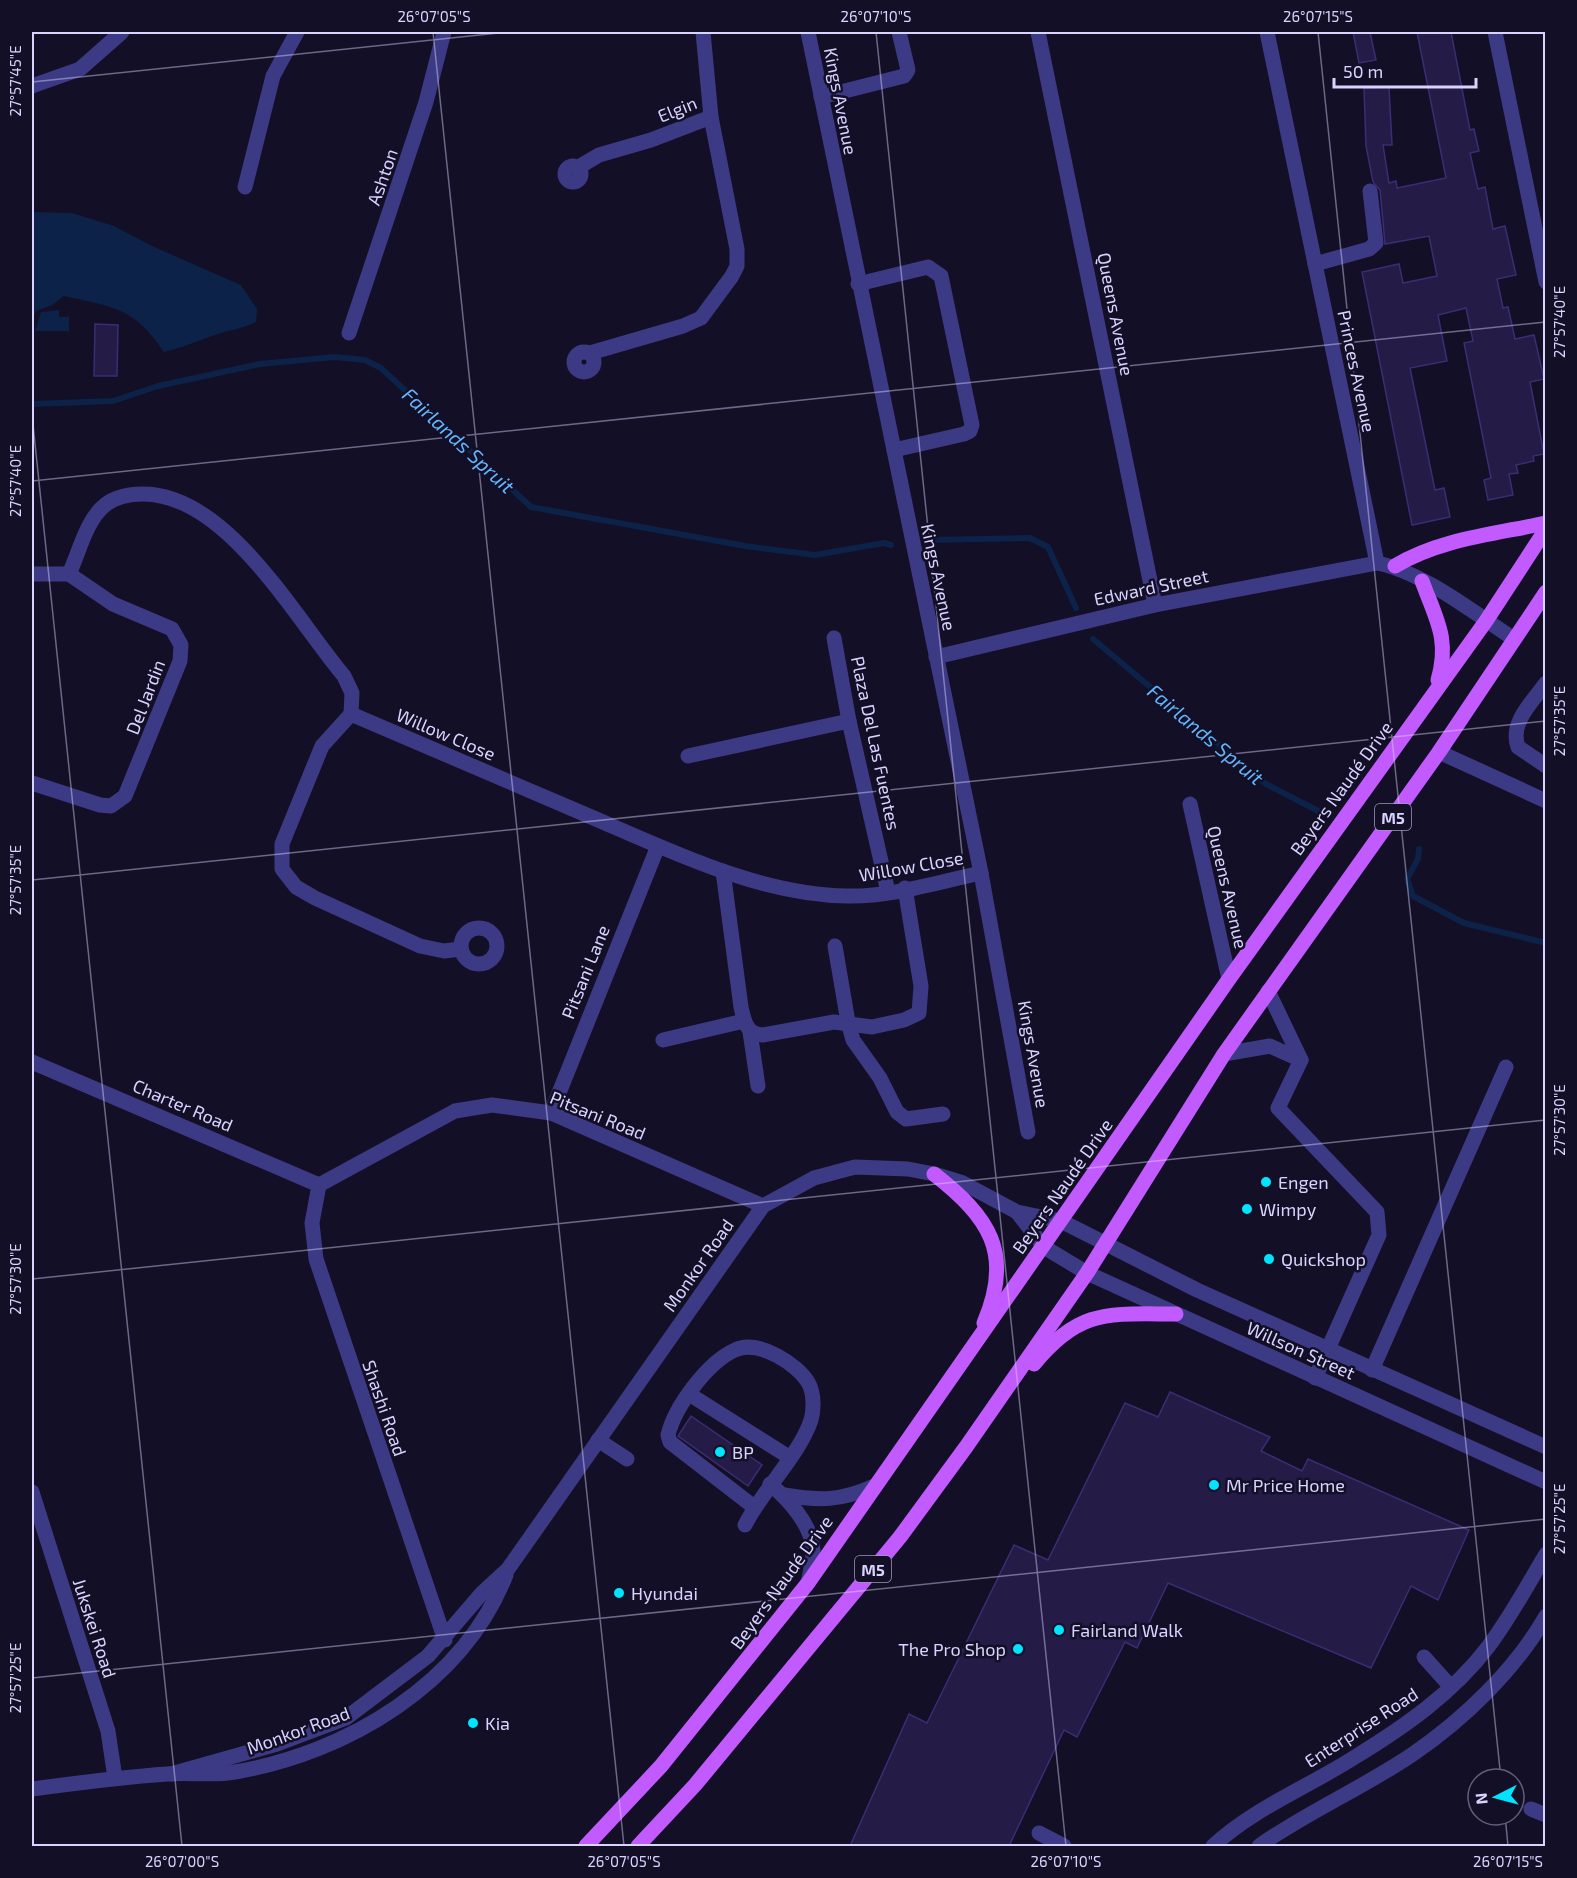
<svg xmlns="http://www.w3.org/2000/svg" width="1577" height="1878" font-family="'Exo 2',sans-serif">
	<rect width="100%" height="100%" fill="#130f26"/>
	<!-- water -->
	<g fill="#0c2248">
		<path d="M32,212L72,213L114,226L152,246L241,285L257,309L256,322C242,329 229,330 215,335C197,341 182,348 164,352C134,307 113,307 64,296L52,305L36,311L32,321Z"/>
		<path d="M59,310V317H69V331H35L41,312Z"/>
	</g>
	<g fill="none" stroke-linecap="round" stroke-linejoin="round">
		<!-- stream -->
		<g stroke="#0c2248" stroke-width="6">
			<path d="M32,404L113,401L158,386L260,364L334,357L365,360L381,368L531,507L745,546L815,555L884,543L891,545"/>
			<path d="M928,540L1030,538L1048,547L1076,608"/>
			<path d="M1093,639L1266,784L1328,816"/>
			<path d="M1419,849L1418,859L1407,879L1413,896L1464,923L1546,943"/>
		</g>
	</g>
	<!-- building -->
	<g fill="#241b47" stroke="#3b2d73" stroke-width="1.5">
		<path d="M1353,32H1370L1376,60L1359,63Z"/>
		<path d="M1417,32H1451L1470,130L1474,129L1479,151L1470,153L1478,189L1485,187L1493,229L1505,226L1516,275L1497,279L1503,308L1508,307L1515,339L1534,335L1544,379L1530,382L1544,454L1533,456L1534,461L1516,465L1518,473L1509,474L1513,495L1488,500L1484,480L1491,478L1464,343L1473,341L1466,308L1438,315L1447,361L1410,368L1435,490L1444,488L1450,517L1412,525L1362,272L1399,264L1403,283L1437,276L1429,236L1385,244L1380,190L1373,182L1366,146L1364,88L1389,87L1392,145H1383L1389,183L1396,181L1397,188L1446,178Z"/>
		<path d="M95,324L118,325L117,376H94Z"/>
		<path d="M1170,1392L1270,1437L1261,1451L1302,1471L1308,1459L1469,1530L1438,1600L1411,1586L1371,1668L1168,1583L1137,1648L1125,1642L1077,1737L1064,1730L1009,1846H850L909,1714L927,1723L1014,1545L1048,1560L1125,1403L1158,1417Z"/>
		<path d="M691,1416L762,1465L748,1486L678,1436Z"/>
	</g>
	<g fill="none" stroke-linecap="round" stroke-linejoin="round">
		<!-- minor -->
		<g stroke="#3d3a85" stroke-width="15">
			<path d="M808,32L981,873L1028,1132"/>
			<path d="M1038,32L1155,605"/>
			<path d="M1267,32L1377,563"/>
			<path d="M1495,32L1546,282"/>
			<path d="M32,86L80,69L122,32"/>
			<path d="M821,97L904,76L908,70L899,32"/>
			<circle cx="573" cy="174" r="8"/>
			<path d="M577,168L599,155L651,140L711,117"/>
			<path d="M245,187L273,76L297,32"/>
			<path d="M1315,264L1369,249L1376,243L1370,191"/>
			<path d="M858,284L928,267L941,276L972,425L970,431L964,434L894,450"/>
			<path d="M349,333L426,102L444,32"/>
			<circle cx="584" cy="362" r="10"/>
			<path d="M590,353L683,326L701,318L732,276L737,266V249L711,117L703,32"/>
			<path d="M32,574H69"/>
			<path d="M69,574C79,553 86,520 105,505C116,496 129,494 143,494C227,494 295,618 344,676L352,693L351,714"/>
			<path d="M834,638L849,721L888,892"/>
			<path d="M936,657L1155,605L1377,563C1423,572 1474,613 1514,639"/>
			<path d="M1546,683C1533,701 1509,723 1518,747L1546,766"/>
			<path d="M351,714C430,748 509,782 589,816C668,850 759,895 847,896C891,897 938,882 981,873"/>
			<path d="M351,714L322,746L282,844V869L296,887L315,898L420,946L444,951L461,949"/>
			<path d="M1439,752L1546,801"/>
			<path d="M688,756L849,721"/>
			<path d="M32,783L100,805L111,806L125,796L180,661L181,645L172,629L113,604L69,574"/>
			<path d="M1190,804L1229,979"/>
			<path d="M723,871L741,1007C744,1020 746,1034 762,1035L834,1022L872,1027L904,1020L919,1013L921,986L905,888"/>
			<circle cx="479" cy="946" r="18"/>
			<path d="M835,946L848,1022L853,1040L880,1078L897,1112L906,1119L943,1114"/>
			<path d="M1268,991L1301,1060L1278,1108L1377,1212L1379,1235L1315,1378"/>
			<path d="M750,1032L758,1086"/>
			<path d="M663,1040L744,1021"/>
			<path d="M1224,1054L1270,1046L1301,1060"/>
			<path d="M32,1062L319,1185"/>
			<path d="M551,1113L658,846"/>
			<path d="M319,1185L455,1111L492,1105L551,1113L763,1206"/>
			<path d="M319,1185L312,1223L316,1259L445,1640"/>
			<path d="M1017,1212L1044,1247L1087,1273L1546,1482"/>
			<path d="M1372,1370L1506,1067"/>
			<path d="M689,1394L789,1457"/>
			<path d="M598,1440L627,1459"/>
			<path d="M770,1484C788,1499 812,1525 813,1550C813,1561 810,1573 808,1583"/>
			<path d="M32,1492L108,1731L115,1778"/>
			<path d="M784,1495C819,1501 841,1501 874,1486"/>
			<path d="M745,1525C762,1491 800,1454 811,1420C814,1410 814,1394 809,1384C798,1364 758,1339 735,1350C708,1362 675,1406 668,1435L670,1442L754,1507"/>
			<path d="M1424,1657L1451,1687"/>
			<path d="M171,1774L277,1744L346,1718L428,1656L482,1593L508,1569L763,1206L814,1178L855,1167L908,1169L934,1174L963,1183L1017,1212L1061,1221L1197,1290L1546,1447"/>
			<path d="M32,1789C77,1783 122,1777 167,1774C190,1772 212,1776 235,1772C347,1753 463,1684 506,1575"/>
			<path d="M1531,1809L1546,1815"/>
			<path d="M1039,1833L1064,1846"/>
			<path d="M1213,1846C1254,1808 1308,1787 1355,1757C1404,1727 1453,1693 1488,1647C1510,1618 1527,1586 1546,1554"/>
			<path d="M1259,1846C1307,1812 1363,1788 1413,1754C1464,1719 1515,1670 1546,1616"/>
		</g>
		<!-- major -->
		<g stroke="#c25bff" stroke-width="15">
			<path d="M1395,566C1440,539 1495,534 1546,523"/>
			<path d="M1422,581C1436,619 1450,639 1438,680"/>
			<path d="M934,1174C989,1217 1014,1253 984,1323"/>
			<path d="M1034,1364C1080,1308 1109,1314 1176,1314"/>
			<path d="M586,1846L661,1766L808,1583L1229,979L1486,621L1546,529"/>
			<path d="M638,1846L695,1785L900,1537L966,1447L1087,1273L1224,1054L1439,752L1546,592"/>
		</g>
	</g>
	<!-- ticks -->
	<path fill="none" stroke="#d9d4ff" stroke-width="1.5" stroke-opacity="0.45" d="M433,32L624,1846M876,32L1066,1846M1318,32L1501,1779M32,82L508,32M32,415L182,1846M32,481L1546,322M32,880L1546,721M32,1279L1546,1120M32,1678L1546,1519M1505,1815L1508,1846"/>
	<!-- markers -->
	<g fill="#00e5ff" stroke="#130f26" stroke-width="2">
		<circle cx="1266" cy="1182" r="6"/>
		<circle cx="1247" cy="1209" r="6"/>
		<circle cx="1269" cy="1259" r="6"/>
		<circle cx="720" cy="1452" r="6"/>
		<circle cx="1214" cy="1485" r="6"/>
		<circle cx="619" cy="1593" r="6"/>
		<circle cx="1059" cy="1630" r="6"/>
		<circle cx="1018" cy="1649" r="6"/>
		<circle cx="473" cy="1723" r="6"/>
	</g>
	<g text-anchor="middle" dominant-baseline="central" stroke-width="5" stroke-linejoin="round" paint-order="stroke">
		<!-- shield labels -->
		<g fill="#130f26" stroke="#9e99be" stroke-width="1.5">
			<rect x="1375" y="804" width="36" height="26" rx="4.5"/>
			<rect x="855" y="1556" width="36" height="26" rx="4.5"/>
		</g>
		<g font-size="16" font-weight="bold" fill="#d9d4ff">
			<text x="1393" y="817">M5</text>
			<text x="873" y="1569">M5</text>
		</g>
		<!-- street labels -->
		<g font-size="18" fill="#d9d4ff" stroke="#130f26">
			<text transform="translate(841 101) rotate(79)">Kings Avenue</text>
			<text transform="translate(677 109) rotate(-22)">Elgin</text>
			<text transform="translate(382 177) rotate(-71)">Ashton</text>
			<text transform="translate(1116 314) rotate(79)">Queens Avenue</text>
			<text transform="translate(1357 371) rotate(78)">Princes Avenue</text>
			<text transform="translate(939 577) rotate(78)">Kings Avenue</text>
			<text transform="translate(1151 587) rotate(-12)">Edward Street</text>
			<text transform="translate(145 697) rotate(-69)">Del Jardin</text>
			<text transform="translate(446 734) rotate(23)">Willow Close</text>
			<text transform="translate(876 743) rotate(78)">Plaza Del Las Fuentes</text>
			<text transform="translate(1341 788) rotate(-54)">Beyers Naudé Drive</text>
			<text transform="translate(911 866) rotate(-10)">Willow Close</text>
			<text transform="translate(1228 887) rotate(77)">Queens Avenue</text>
			<text transform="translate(585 972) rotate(-68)">Pitsani Lane</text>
			<text transform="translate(1034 1054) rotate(80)">Kings Avenue</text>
			<text transform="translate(183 1105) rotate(23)">Charter Road</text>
			<text transform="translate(598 1115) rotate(22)">Pitsani Road</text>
			<text transform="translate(1062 1186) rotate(-55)">Beyers Naudé Drive</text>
			<text transform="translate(698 1265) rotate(-55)">Monkor Road</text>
			<text transform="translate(1301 1350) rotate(24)">Willson Street</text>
			<text transform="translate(385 1408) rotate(71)">Shashi Road</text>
			<text transform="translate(781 1582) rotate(-54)">Beyers Naudé Drive</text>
			<text transform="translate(95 1628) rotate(72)">Jukskei Road</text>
			<text transform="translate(1361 1727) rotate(-33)">Enterprise Road</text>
			<text transform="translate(298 1730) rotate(-20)">Monkor Road</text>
		</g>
		<!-- poi labels -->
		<g font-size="18" fill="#d9d4ff" stroke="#130f26" text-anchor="start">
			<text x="1278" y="1182">Engen</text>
			<text x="1259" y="1209">Wimpy</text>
			<text x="1281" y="1259">Quickshop</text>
			<text x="732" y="1452">BP</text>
			<text x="1226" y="1485">Mr Price Home</text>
			<text x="631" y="1593">Hyundai</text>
			<text x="1071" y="1630">Fairland Walk</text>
			<text x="1006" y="1649" text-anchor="end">The Pro Shop</text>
			<text x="485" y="1723">Kia</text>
		</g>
		<!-- water labels -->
		<g font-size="20" font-style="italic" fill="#62b6ff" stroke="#130f26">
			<text transform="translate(459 440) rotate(43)">Fairlands Spruit</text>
			<text transform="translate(1206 734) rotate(40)">Fairlands Spruit</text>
		</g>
	</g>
	<!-- border -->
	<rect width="1577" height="1878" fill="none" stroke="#130f26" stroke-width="66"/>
	<!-- north arrow -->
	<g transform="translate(1496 1797) rotate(264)"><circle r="28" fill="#130f26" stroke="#625e7d" stroke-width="1.5"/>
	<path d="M0-4.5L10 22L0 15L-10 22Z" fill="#00e5ff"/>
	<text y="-9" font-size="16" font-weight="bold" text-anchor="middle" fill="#d9d4ff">N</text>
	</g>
	<!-- scale -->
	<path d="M1334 78v9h142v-9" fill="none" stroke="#d9d4ff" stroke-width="3"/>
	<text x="1343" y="78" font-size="18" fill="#d9d4ff" stroke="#130f26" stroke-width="4.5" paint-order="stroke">50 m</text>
	<rect x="33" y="33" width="1511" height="1812" fill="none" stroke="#d9d4ff" stroke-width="2"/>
	<g font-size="15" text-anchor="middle" fill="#d9d4ff">
		<text x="434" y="22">26°07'05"S</text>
		<text x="876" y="22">26°07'10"S</text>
		<text x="1318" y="22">26°07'15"S</text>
		<text transform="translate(16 81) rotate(-90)" y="5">27°57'45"E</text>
		<text transform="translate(1560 322) rotate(-90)" y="5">27°57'40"E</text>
		<text transform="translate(16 481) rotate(-90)" y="5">27°57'40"E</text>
		<text transform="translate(1560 721) rotate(-90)" y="5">27°57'35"E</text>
		<text transform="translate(16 880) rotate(-90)" y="5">27°57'35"E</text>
		<text transform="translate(1560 1120) rotate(-90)" y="5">27°57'30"E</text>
		<text transform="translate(16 1279) rotate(-90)" y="5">27°57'30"E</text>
		<text transform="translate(1560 1519) rotate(-90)" y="5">27°57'25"E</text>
		<text transform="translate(16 1678) rotate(-90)" y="5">27°57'25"E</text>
		<text x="182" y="1867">26°07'00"S</text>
		<text x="624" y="1867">26°07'05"S</text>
		<text x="1066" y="1867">26°07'10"S</text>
		<text x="1508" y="1867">26°07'15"S</text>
	</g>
</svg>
